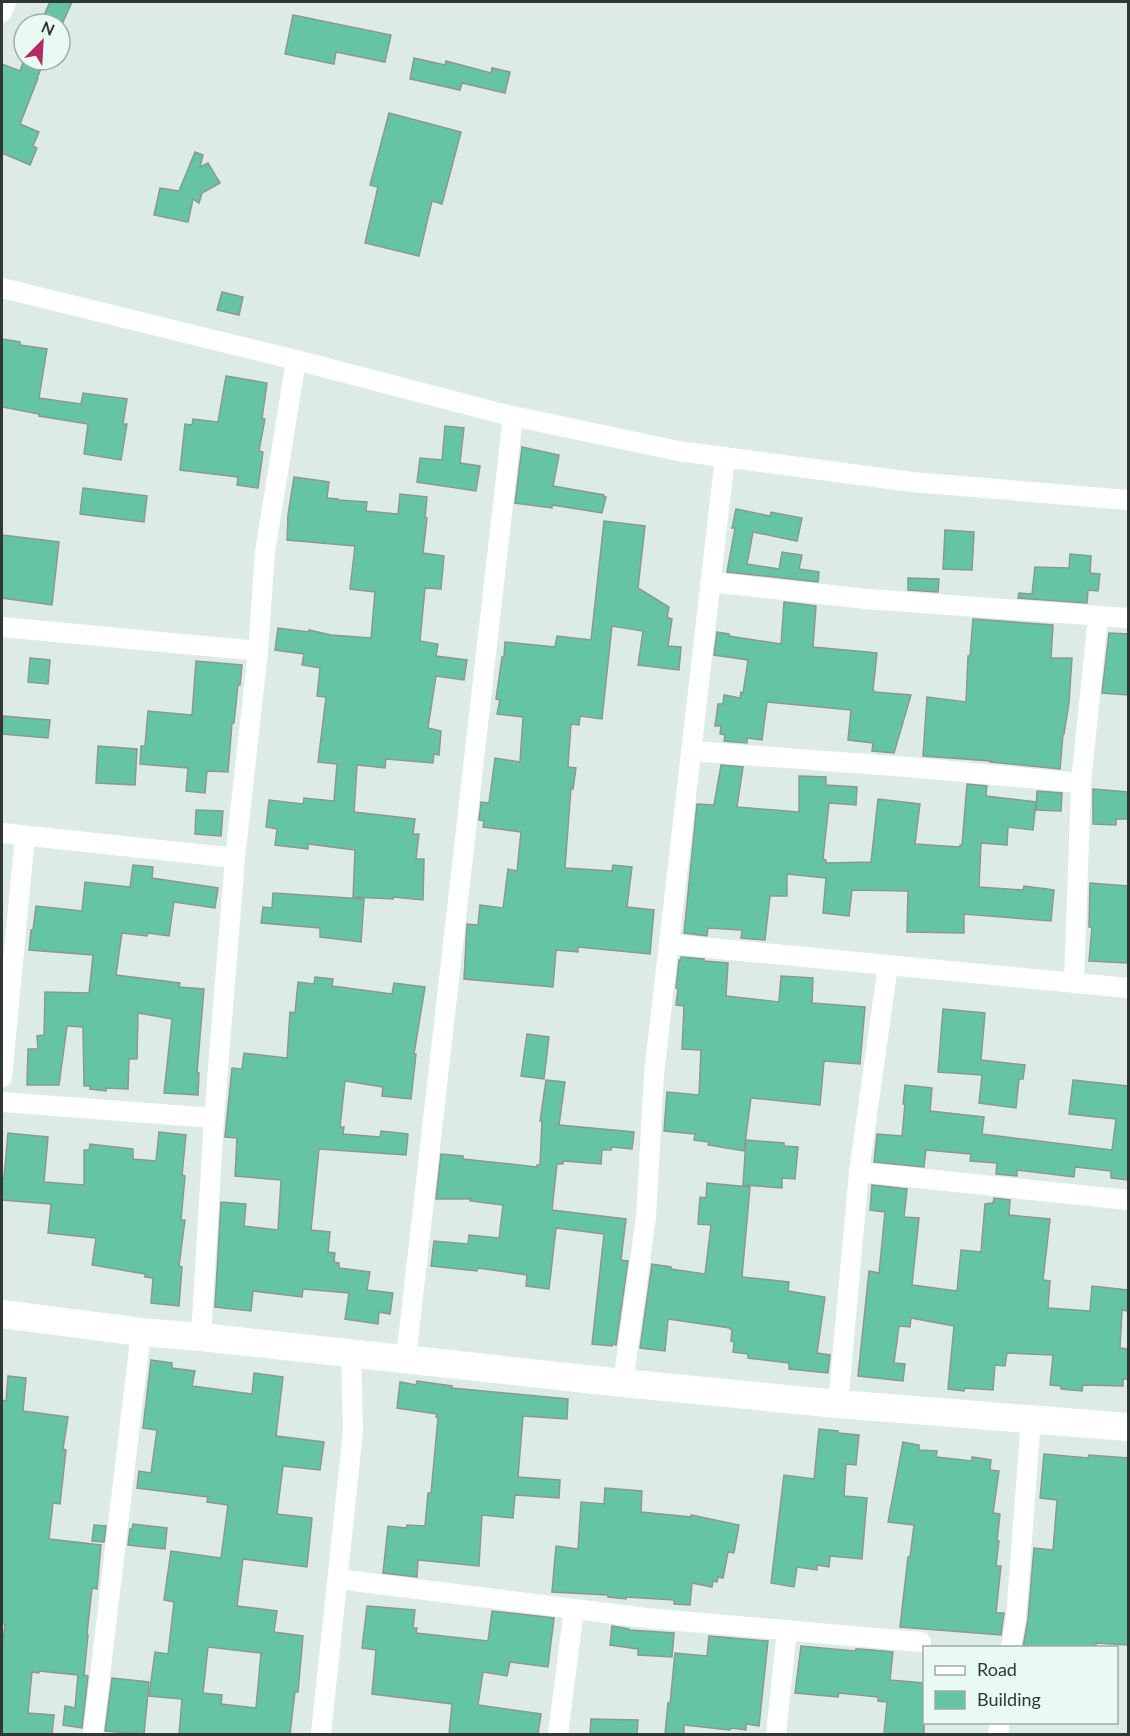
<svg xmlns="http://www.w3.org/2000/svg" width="1130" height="1736" font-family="Lato,sans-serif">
	<rect width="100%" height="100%" fill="#dcece5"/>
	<!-- building -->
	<g fill="#65c5a2" stroke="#8a9992" stroke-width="1.5" fill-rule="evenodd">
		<path d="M50,2H72L62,24H40Z"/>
		<path d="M293,15L391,35L385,62L336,52L334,64L285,54Z"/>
		<path d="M414,58L445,65L446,61L491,73L492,68L510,72L505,93L462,83L460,90L410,79Z"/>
		<path d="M24,60H45L37,78H38L20,124L39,132L33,146L37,148L30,165L2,153V64L20,71Z"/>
		<path d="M389,113L461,132L442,204L432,201L419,256L365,243L378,187L370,185Z"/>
		<path d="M195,152L203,155L200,167L208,163L220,183L202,193L199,203L193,199L188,222L154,215L160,188L179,191Z"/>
		<path d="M222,292L243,297L239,315L217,310Z"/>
		<path d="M2,339L20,342V345L47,349L39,398L81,404L83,393L127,399L123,424H127L121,460L84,454L88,424L39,416V414L2,407Z"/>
		<path d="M226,376L267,383L262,419H265L259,451L263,452L258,488L237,485L238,477L180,470L185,424L192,425L193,419L218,422Z"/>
		<path d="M445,426L464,428L460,463L480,466L476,491L417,482L420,458L442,460Z"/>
		<path d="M522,447L559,455L553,486L604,495V497H606L602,513L552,505V508L515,503Z"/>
		<path d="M294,477L329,482L327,498L338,499V500L367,502L366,511L398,514L400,494L427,497L425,518H427L423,553L444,556L441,589L425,588L420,641L438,644L436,656L467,660L464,680L436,676L428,728L441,731L439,755L434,754L433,763L386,759L385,768L357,765L354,812L415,819L413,834H419L416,859H424L423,900L393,897V899L353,897L355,850L308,844V849L275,845L277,829L266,827L269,800L303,804L304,798L334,801L337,764L318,762L326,697L317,696L320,668L302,665L304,654L275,650L278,628L309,632V630L331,635L371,638L375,592L350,589L355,546L287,540L288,515Z"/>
		<path d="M83,488L147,496L144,522L80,514Z"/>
		<path d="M736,509L770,516L771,512L802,518L797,541L753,532L747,564L779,569L782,552L802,555L799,569L819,572L818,582L727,572L735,528H732Z"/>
		<path d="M604,521L645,526L638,588L669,607L667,617L672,619L668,646L681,647L679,670L638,665L643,631L612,626L602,719L580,716L579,725L571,724L568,767L576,768L573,789L571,788L565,868L612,871L613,865L632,867L627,907L654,910L650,954L578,947V952L556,950L553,987L464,979L467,924L478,925L480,905L503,908L508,869L517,871L521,832L483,827L484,821L479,820L481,802L489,803L495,758L520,762L523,717L497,714L500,700L496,699L502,657H504L505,642L555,647L557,636L591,640Z"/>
		<path d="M945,530L974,532L972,570L943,569Z"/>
		<path d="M2,535L59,542L52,605L2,598Z"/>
		<path d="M1070,554L1091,556L1090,573L1100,574L1098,591L1088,590L1087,603L1018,598L1019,593L1032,594L1035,567L1069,568Z"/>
		<path d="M908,578L939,579L938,592L908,590Z"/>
		<path d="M784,602L816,606L813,647L877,653L873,690L875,692L911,695L894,753L872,751L873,743L848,740L851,710L767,702L762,740L747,738V743L724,741L725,735L720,734L721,726H715L718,704H723L724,695L740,698L741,692L743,693L748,660L714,655L717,632L729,634V636L781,644Z"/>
		<path d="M973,619L1053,625L1051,658H1072L1069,703L1064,734H1063L1060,769L990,762L991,761L923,756L927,697L966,702L968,656H970Z"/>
		<path d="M1109,633L1128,634V695L1102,693Z"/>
		<path d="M30,658L50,660L48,684L28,682Z"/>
		<path d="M196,661L242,665L240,685H238L234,723H232L228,772L207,771L205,793L186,791L188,768L140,764L141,746H145L148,711L192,715Z"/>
		<path d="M3,716L50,720L48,738L2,734Z"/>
		<path d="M98,746L137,749L135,785L96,783Z"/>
		<path d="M721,765L743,767L737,807L799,812V776L826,777V785L857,787L856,805L829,803L823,859L826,860V863L871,862L878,799L920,804L915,844L960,847V845H962L967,784L987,786L986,796L1036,802L1033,830L1008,827L1007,845L981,843L979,887L1023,890L1024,886L1054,890L1051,921L964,914V933L907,932L908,891L852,890L849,916L823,913L826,878L787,874V896H770L765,940L741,938L742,930L708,928L707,936L684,933L697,804L714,805Z"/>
		<path d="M1093,789L1128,792V819H1116V825L1093,824Z"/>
		<path d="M1037,791L1062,793L1061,811L1036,810Z"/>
		<path d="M196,810L223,811L221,836L195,834Z"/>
		<path d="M133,865L153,867L152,878L218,888L215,908L174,902L169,936L148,933L147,936L122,933L116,975L180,983L179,987L204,989L197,1073H199L198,1095L164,1093L172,1019L138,1013L137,1059H129L128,1089L106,1088V1091L90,1089V1086H84L83,1027L67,1026L59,1085H27L28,1049H38L37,1036L44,1035L45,992L89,993L93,955L29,950L31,930H33L36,906L82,911L85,882L130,887Z"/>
		<path d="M1090,883L1128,886V963L1089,961L1092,927H1089Z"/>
		<path d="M273,893L364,899L361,942L320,937V928L261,923L263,907L272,908Z"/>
		<path d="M681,957L704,959V961L728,963L726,996L779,1002L781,976L813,978L812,1003L865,1007L860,1064L824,1061L820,1105L751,1098L744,1151L708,1145L709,1142L694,1140L695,1134L664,1131L667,1092L699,1095L701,1050L682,1049L684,1006L676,1005L678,989L676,988L679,960H681Z"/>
		<path d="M315,977L333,979L332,986L392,994L394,983L425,987L414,1054H416L411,1099L382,1096L383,1087L345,1081L340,1127H344L343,1134L380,1137L381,1131L408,1134L406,1155L319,1149L311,1230L330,1232L328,1252L335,1253L334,1262L339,1263V1268L370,1272L367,1290L393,1293L390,1314L379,1312L378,1324L345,1319L349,1293L303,1289L302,1297L253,1291L251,1311L215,1307L221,1202L246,1204L244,1226L278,1230L281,1180L235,1176L237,1138L225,1137L232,1068L242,1069L244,1053L287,1058L290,1012L295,1013L298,982L314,984Z"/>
		<path d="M943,1009L985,1013L981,1060L1025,1065L1023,1079H1019L1016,1108L979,1103L982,1075L938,1072Z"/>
		<path d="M527,1034L549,1037L544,1079L521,1076Z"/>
		<path d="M546,1080L565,1082L559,1125L634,1132L632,1149L612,1147L611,1150H602L601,1164L563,1161V1164H557L552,1210L626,1219L621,1260L628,1261L616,1345L612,1344V1346L592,1344L604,1234L556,1228L549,1289L526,1286L527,1275L478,1268L477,1271L431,1266L434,1241L468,1244L469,1235L499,1238L503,1205L470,1201L471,1199H436L441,1154L463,1156V1159L537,1167V1165H540L542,1121H540Z"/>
		<path d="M1073,1080L1128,1086V1180L1111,1178V1171L1075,1167L1074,1177L1017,1170V1176L996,1174L997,1163L970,1161L971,1154L926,1150L924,1167L874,1162L877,1134L902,1136L905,1104H903L905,1085L932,1088L930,1111L984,1117L982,1134L1112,1150L1116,1119L1069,1114Z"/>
		<path d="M159,1132L186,1135L182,1175L185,1176L181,1220H185L179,1266L182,1267L179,1306L151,1303L153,1278L145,1277V1274L92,1265L96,1238L48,1233L51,1204L2,1200V1178H4L8,1133L48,1137L44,1182L84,1185V1150H89L90,1144L133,1149V1159L156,1161Z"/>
		<path d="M746,1140L784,1143V1146L798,1147L795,1179L782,1178V1188L743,1185Z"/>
		<path d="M707,1183L750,1187L742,1277L789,1282L788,1291L825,1297L817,1353L830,1355L828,1373L789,1369V1363L748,1358V1354L733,1352L734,1342L731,1341L732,1330L730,1329V1328L668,1319L665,1351L640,1348L652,1264L671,1267V1269L705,1274L711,1225L698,1224L700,1197L706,1198Z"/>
		<path d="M872,1185L907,1189L904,1217L919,1218L912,1285L957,1291L961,1250L981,1252L985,1204L993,1203L994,1198L1010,1200L1009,1215L1050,1219L1043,1280L1050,1281L1048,1308L1090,1311L1092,1286L1128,1290V1311L1122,1310L1120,1348L1128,1349V1379H1123V1386L1083,1385L1082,1391L1061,1389V1386L1050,1385L1053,1355L1007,1353L1005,1366L995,1365L993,1390L965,1388L964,1391L948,1389L954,1326L911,1318L910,1327L899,1326L894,1363L905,1364L903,1381L858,1376L869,1271L879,1273L885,1212L870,1210Z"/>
		<path d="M151,1360L172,1363V1368L195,1371L192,1386L252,1394L254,1373L283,1377L276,1436L324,1442L320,1470L283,1466L277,1514L312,1518L307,1567L243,1559L237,1606L277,1611L274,1632L303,1636L298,1692H295L290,1734H179L182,1699L149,1696L155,1652L168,1654L174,1602L164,1600L171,1551L221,1558L228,1505L207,1502L208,1497L137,1488L139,1471L151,1473L157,1430L143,1428ZM208,1647L261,1653L256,1708L221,1704L222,1695L203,1693Z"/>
		<path d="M8,1376L26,1378L23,1411L68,1417L63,1449L66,1450L60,1504L53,1503L49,1539L101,1545L97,1589L92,1588L87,1634L88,1635L84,1675L88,1676L82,1728L63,1725L65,1706L75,1708L78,1675L39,1671V1673L32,1672L28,1713L54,1715L52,1734H2V1649L5,1624H2V1400L6,1401Z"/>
		<path d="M417,1381L452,1386V1388L568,1399L567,1419L523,1416L518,1477L560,1480L559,1498L515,1495L513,1518L482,1515L479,1566L418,1560L417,1577L383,1573L388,1526L406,1528L407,1525L425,1526L428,1493H431L438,1418L436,1417L437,1414L397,1408L400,1382L416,1385Z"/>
		<path d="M819,1429L838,1431V1433L859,1435L856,1465L846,1464L844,1496L867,1498L862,1559L830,1556L829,1567L817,1565V1570L797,1567L794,1587L771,1583L784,1475L814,1479Z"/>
		<path d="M903,1442L919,1445V1450L937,1451L936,1457L972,1461V1457L991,1460L990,1470L999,1471L993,1513L1000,1514L997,1541H999L996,1566H1001L996,1613H1004L1001,1635L900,1627L908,1557H910L914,1525L888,1522Z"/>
		<path d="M1044,1454L1088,1458L1089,1455L1128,1458V1645L1096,1643V1647H1023L1028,1619L1034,1548L1053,1550L1057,1500L1040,1498Z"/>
		<path d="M605,1488L642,1491L641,1512L691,1517V1515L739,1525L734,1553L728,1552L723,1578L718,1577L717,1582L713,1581L712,1587L692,1583L690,1605L674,1604V1600L626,1597V1599L608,1597V1595L552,1592L556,1546L578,1549L581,1502L604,1504Z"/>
		<path d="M133,1524L167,1528L165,1549L128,1545L130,1529H132Z"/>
		<path d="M94,1525L106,1526L104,1542L92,1541Z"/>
		<path d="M367,1606L415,1610L413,1628H417L416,1633L488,1641L492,1611L554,1618L548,1667L510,1662L507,1676L483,1672L478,1705L541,1714L538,1734H449L452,1704L372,1694L376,1650L362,1648Z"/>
		<path d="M612,1626L629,1629V1630L674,1633L672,1657L638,1655V1649L610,1645Z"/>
		<path d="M709,1636L768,1641L759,1726L746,1724V1730L731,1728L730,1730L684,1725V1734H665L668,1703L670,1704L675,1653L707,1656Z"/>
		<path d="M801,1646L855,1651L856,1649H860L893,1652L890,1680L924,1683V1734H884L887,1702L878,1701V1697L839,1693L838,1697L795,1693Z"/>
		<path d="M112,1678L149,1682L144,1734L105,1731Z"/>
		<path d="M591,1719L638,1720L637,1734H590Z"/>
	</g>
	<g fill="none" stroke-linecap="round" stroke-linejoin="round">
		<!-- street -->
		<g stroke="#fff" stroke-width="20">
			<path d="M2,12L6,2"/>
			<path d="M2,288L296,360L503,414L678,451L912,482L1128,500"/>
			<path d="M710,582L867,599L1128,618"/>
			<path d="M2,627L258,651"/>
			<path d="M691,751L908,767L1081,783"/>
			<path d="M2,833L235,858"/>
			<path d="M669,944L1128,988"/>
			<path d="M1074,982L1081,783L1098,617"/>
			<path d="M2,1077L25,836"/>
			<path d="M2,1102L214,1118"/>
			<path d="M859,1172L1128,1200"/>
			<path d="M201,1337L214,1118L235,858L258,651L265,552L296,360"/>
			<path d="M406,1358L513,416"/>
			<path d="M623,1383L646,1217L654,1074L725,457"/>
			<path d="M838,1404L859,1172L888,965"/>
			<path d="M338,1579L646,1618L921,1642"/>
			<path d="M1011,1648L1016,1618L1031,1419"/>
			<path d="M93,1734L141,1332"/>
			<path d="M321,1734L353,1431L351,1353"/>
			<path d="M558,1734L574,1609"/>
			<path d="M776,1734L787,1630"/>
			<path d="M998,1734L1000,1722"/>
		</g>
		<!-- secondary -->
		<path stroke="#fff" stroke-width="28" d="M2,1314L141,1332L201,1337L623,1383L838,1404L1128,1427"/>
	</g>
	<!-- border -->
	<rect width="1130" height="1736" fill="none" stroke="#313735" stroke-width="6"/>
	<!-- legend -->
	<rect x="923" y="1646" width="195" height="78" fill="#e9faf2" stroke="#9faca6" stroke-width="1.5"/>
	<rect x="935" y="1666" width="30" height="9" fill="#ffffff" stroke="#9faca6" stroke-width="1.5"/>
	<text x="977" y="1676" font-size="18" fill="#313735">Road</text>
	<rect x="935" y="1691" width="30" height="18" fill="#65c5a2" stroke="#9faca6" stroke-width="1.5"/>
	<text x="977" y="1706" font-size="18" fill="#313735">Building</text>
	<!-- north arrow -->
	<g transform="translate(42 42) rotate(24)"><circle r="28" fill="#e9faf2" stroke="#9faca6" stroke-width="1.5"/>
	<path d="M0-4.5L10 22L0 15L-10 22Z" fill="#b52964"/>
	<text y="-9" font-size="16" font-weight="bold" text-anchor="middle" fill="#313735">N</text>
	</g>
</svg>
